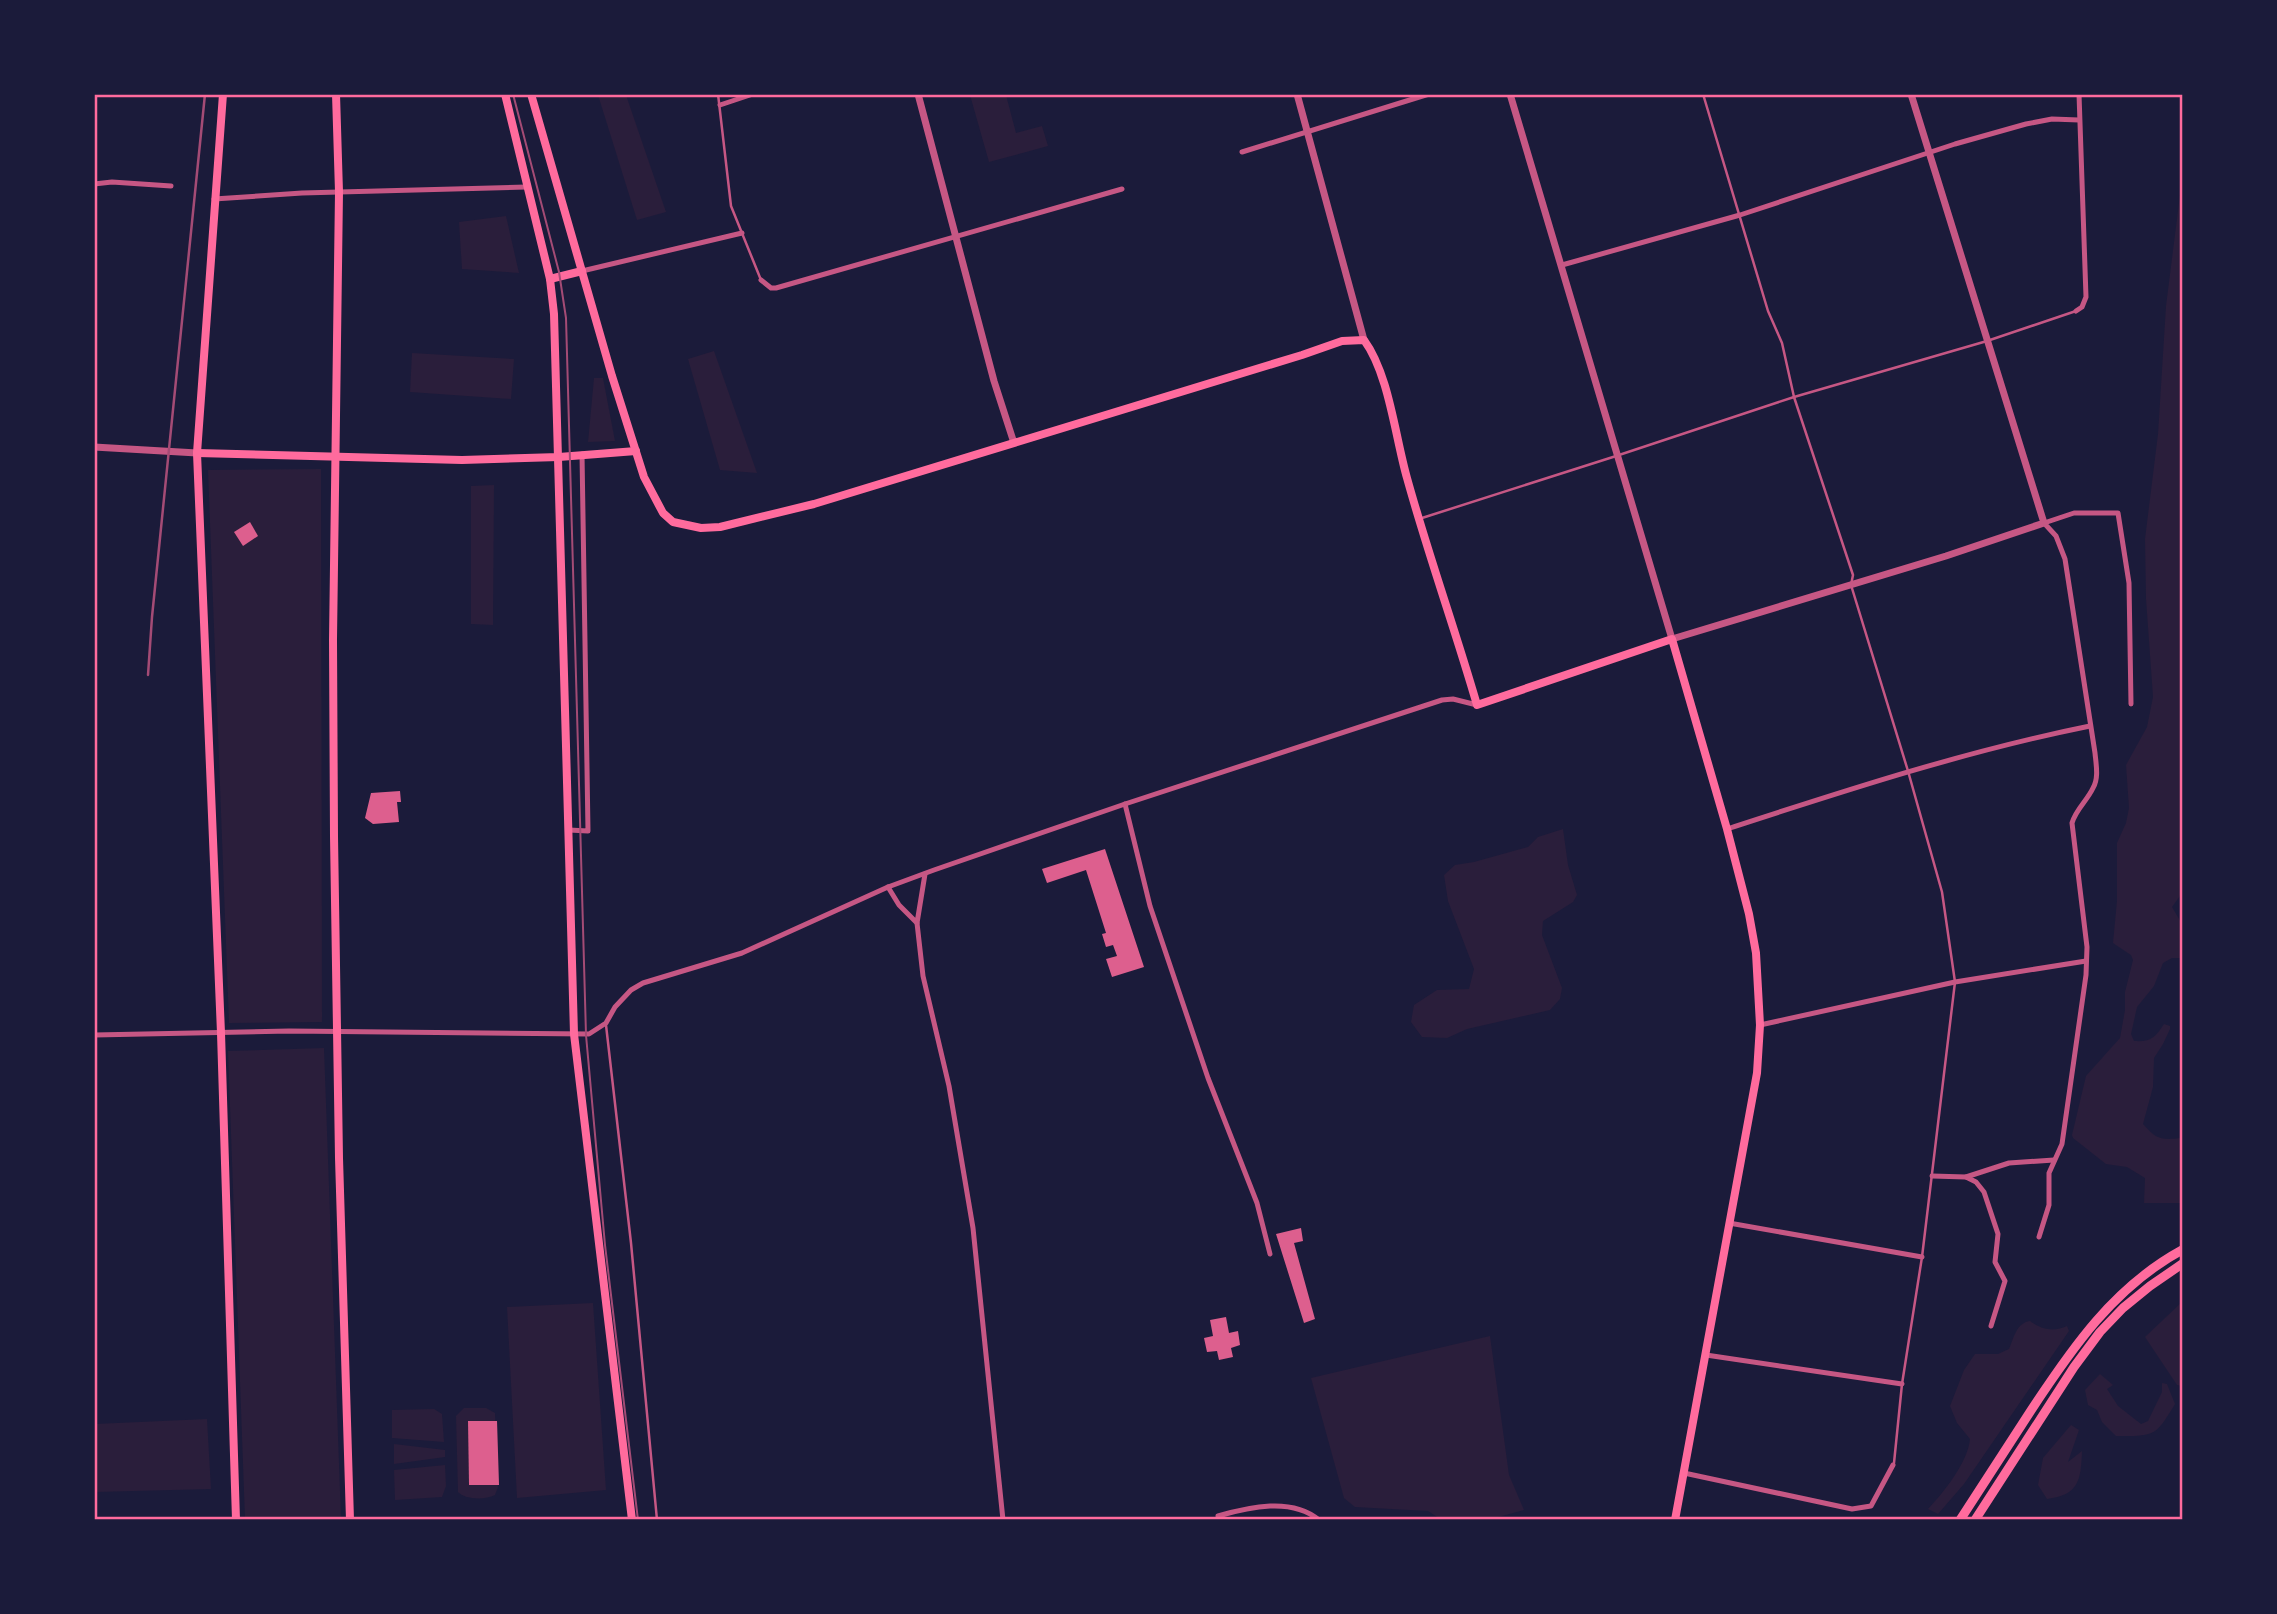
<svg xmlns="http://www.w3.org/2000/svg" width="2277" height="1614" font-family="Manrope,sans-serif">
	<rect width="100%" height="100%" fill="#1b1b3a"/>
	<!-- green -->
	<g fill="#2a1e3b">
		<path d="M598,95H626L666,212L637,220Z"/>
		<path d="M970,95H1006L1016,133L1042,126L1048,146L989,162Z"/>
		<path d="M2182,179V893L2172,907L2182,924V958H2172L2163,963L2154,986L2137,1007L2131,1034L2134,1041C2151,1042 2155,1038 2164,1024L2170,1026V1029L2163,1044L2154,1058L2153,1087L2143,1124C2157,1140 2161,1140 2182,1138V1203H2144L2145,1178L2127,1167L2106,1164L2073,1138L2072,1135L2086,1076L2120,1038L2125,1010V992L2133,960L2131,955L2113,943L2117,901V843L2126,823L2129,808L2126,765L2147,727L2153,697L2146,599L2145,539L2158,434L2166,306Z"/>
		<path d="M506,216L519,273L462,269L459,222Z"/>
		<path d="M714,351L757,473L720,470L688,359Z"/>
		<path d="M412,353L514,359L511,399L410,392Z"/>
		<path d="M594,378H603L615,441L588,442Z"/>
		<path d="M321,469L322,1022L229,1023L208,470Z"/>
		<path d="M494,485L493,625L471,624V486Z"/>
		<path d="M1563,829L1568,865L1577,895L1573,902L1543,921L1542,935L1562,988L1560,999L1550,1010L1467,1029L1447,1038L1422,1037L1411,1022L1414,1005L1437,990L1469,989L1474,969L1448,901L1444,875L1455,865L1474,862L1528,847L1538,837Z"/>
		<path d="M324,1048L341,1519H245L228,1051Z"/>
		<path d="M2182,1302V1386L2177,1385L2145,1337Z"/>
		<path d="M593,1303L606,1490L517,1498L507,1307Z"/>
		<path d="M2030,1321C2042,1330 2054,1332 2067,1326L2069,1331L1964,1484L1938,1514L1928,1509C1944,1492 1968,1462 1970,1439L1957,1423L1950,1406L1964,1370L1975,1354H1998L2009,1349C2014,1338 2016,1323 2030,1321Z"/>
		<path d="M1490,1336L1509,1475L1524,1510L1491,1519L1442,1520L1428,1511L1355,1507L1344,1498L1311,1378Z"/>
		<path d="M2100,1374L2113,1385L2107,1389L2118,1406L2141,1424L2148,1421L2162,1392V1383L2167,1384L2175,1404C2155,1437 2155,1436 2116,1436L2102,1422L2097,1410L2088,1405L2085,1390Z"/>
		<path d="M464,1408H486L495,1413L498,1487L495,1495C485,1500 466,1500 458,1492L456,1416Z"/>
		<path d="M434,1409L442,1414L444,1442L392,1438V1410Z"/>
		<path d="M207,1419L211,1489L95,1492V1424Z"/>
		<path d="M2071,1425L2079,1430L2068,1462L2082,1451C2081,1480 2079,1495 2047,1499L2038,1485L2043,1458Z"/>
		<path d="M394,1444L445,1450V1457L394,1464Z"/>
		<path d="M445,1465L446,1486L442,1497L395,1500L394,1470Z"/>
	</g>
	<!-- building -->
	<g fill="#dd5f8e">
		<path d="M250,522L258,536L243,546L234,532Z"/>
		<path d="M400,791L401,802H397L399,822L373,824L365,818L371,793Z"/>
		<path d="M1105,849L1144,967L1112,977L1106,959L1117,956L1113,945L1106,947L1102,934L1106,933L1086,870L1047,883L1042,869Z"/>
		<path d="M1301,1228L1303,1241L1294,1243L1315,1319L1304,1323L1276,1234Z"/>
		<path d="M1226,1317L1229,1333L1238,1331L1240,1345L1231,1348L1233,1357L1219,1360L1217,1351L1207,1352L1204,1338L1213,1336L1210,1320Z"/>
		<path d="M468,1421H497L499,1485H469Z"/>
	</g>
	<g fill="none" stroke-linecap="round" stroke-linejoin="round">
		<!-- service -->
		<g stroke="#c65784" stroke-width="2.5">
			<path d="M718,94L731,206L761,280"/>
			<path d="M1703,94L1768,311L1782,343L1794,397L1853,575L1851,585L1908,771L1942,892L1955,982L1922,1257L1902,1384L1894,1463"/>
			<path d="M1422,518L1613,457L1794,397L1987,341L2076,311"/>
			<path d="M606,1025L631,1243L657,1520"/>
		</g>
		<!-- minor -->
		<g stroke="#c65784" stroke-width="5">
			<path d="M720,105L753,94"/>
			<path d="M1242,152L1429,94"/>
			<path d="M94,184L112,182L171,186"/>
			<path d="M214,199L302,193L526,187"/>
			<path d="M1562,265L1740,215L1955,144L2026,124L2052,119L2079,120"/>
			<path d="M582,271L742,233"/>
			<path d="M761,280L771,288H776L1122,189"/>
			<path d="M2076,311L2082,307L2086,297L2079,94"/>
			<path d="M1125,804L1150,906L1208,1078L1257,1203L1270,1254"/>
			<path d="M1727,829C1847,790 1966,751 2090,726"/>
			<path d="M569,830L588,831L582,454"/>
			<path d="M888,887L899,905L917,923L925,874"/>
			<path d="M917,923L923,976L949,1086L973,1228L1003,1520"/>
			<path d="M1760,1025L1955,982L2086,961"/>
			<path d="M94,1035L289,1031L589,1034L606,1023L615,1007L631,990L643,983L742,953L888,887L934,870L1125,804L1442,700L1453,699L1477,705"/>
			<path d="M1932,1176L1966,1177L1976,1182L1984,1192L1998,1234L1995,1262L2005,1281L1991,1326"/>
			<path d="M1966,1177L2009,1163L2054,1160"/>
			<path d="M1729,1223L1922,1257"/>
			<path d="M2039,1237L2049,1205V1173L2062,1144L2086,975L2087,947L2072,823C2076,809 2087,801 2093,788C2099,778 2096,764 2095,753L2065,559L2056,536L2044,523L2074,513H2118L2129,583L2131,704"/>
			<path d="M1706,1355L1902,1384"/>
			<path d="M1684,1473L1852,1509L1871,1506L1893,1465"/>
			<path d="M1218,1516C1249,1507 1292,1497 1319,1520"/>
		</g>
		<!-- tertiary -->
		<g stroke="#c65784" stroke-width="7">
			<path d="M918,94L994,381L1014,443"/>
			<path d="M1297,94L1364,340"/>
			<path d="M1510,94L1672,639L1946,556L2044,523L1911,94"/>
			<path d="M94,447L197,453"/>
		</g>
		<!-- secondary -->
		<g stroke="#ff6b9d" stroke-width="8">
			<path d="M223,94L197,453L221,1033L236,1520"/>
			<path d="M336,94L339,192L333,640L334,836L339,1158L350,1520"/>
			<path d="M505,94L550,279L554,314L574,1034L632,1520"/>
			<path d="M531,94L612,376L644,477L663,513L673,522L701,528L720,527L814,504L1302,355L1342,341L1364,340C1389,374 1395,436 1407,478C1428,554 1455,629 1477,705L1672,639L1727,829L1749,914L1756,953L1760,1025L1757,1073L1675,1520"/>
			<path d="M550,279L582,271"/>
			<path d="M197,453L462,460L559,457L636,451"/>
		</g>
		<!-- primary -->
		<g stroke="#ff6b9d" stroke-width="9">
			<path d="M1960,1520C1983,1484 2007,1448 2030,1412C2072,1348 2114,1287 2182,1250"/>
			<path d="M1975,1520L2074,1367L2100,1332L2123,1308L2150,1286L2182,1264"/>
		</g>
		<!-- tram -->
		<path stroke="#a44b75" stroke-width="2" d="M513,94L559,272L566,318L586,1035L605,1245L638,1520"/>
		<!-- rail -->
		<path stroke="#a44b75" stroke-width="2.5" d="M148,675L152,617L205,94"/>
	</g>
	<!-- border -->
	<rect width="2277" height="1614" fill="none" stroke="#1b1b3a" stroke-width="192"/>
	<rect x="96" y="96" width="2085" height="1422" fill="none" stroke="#ff6b9d" stroke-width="2.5"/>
</svg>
